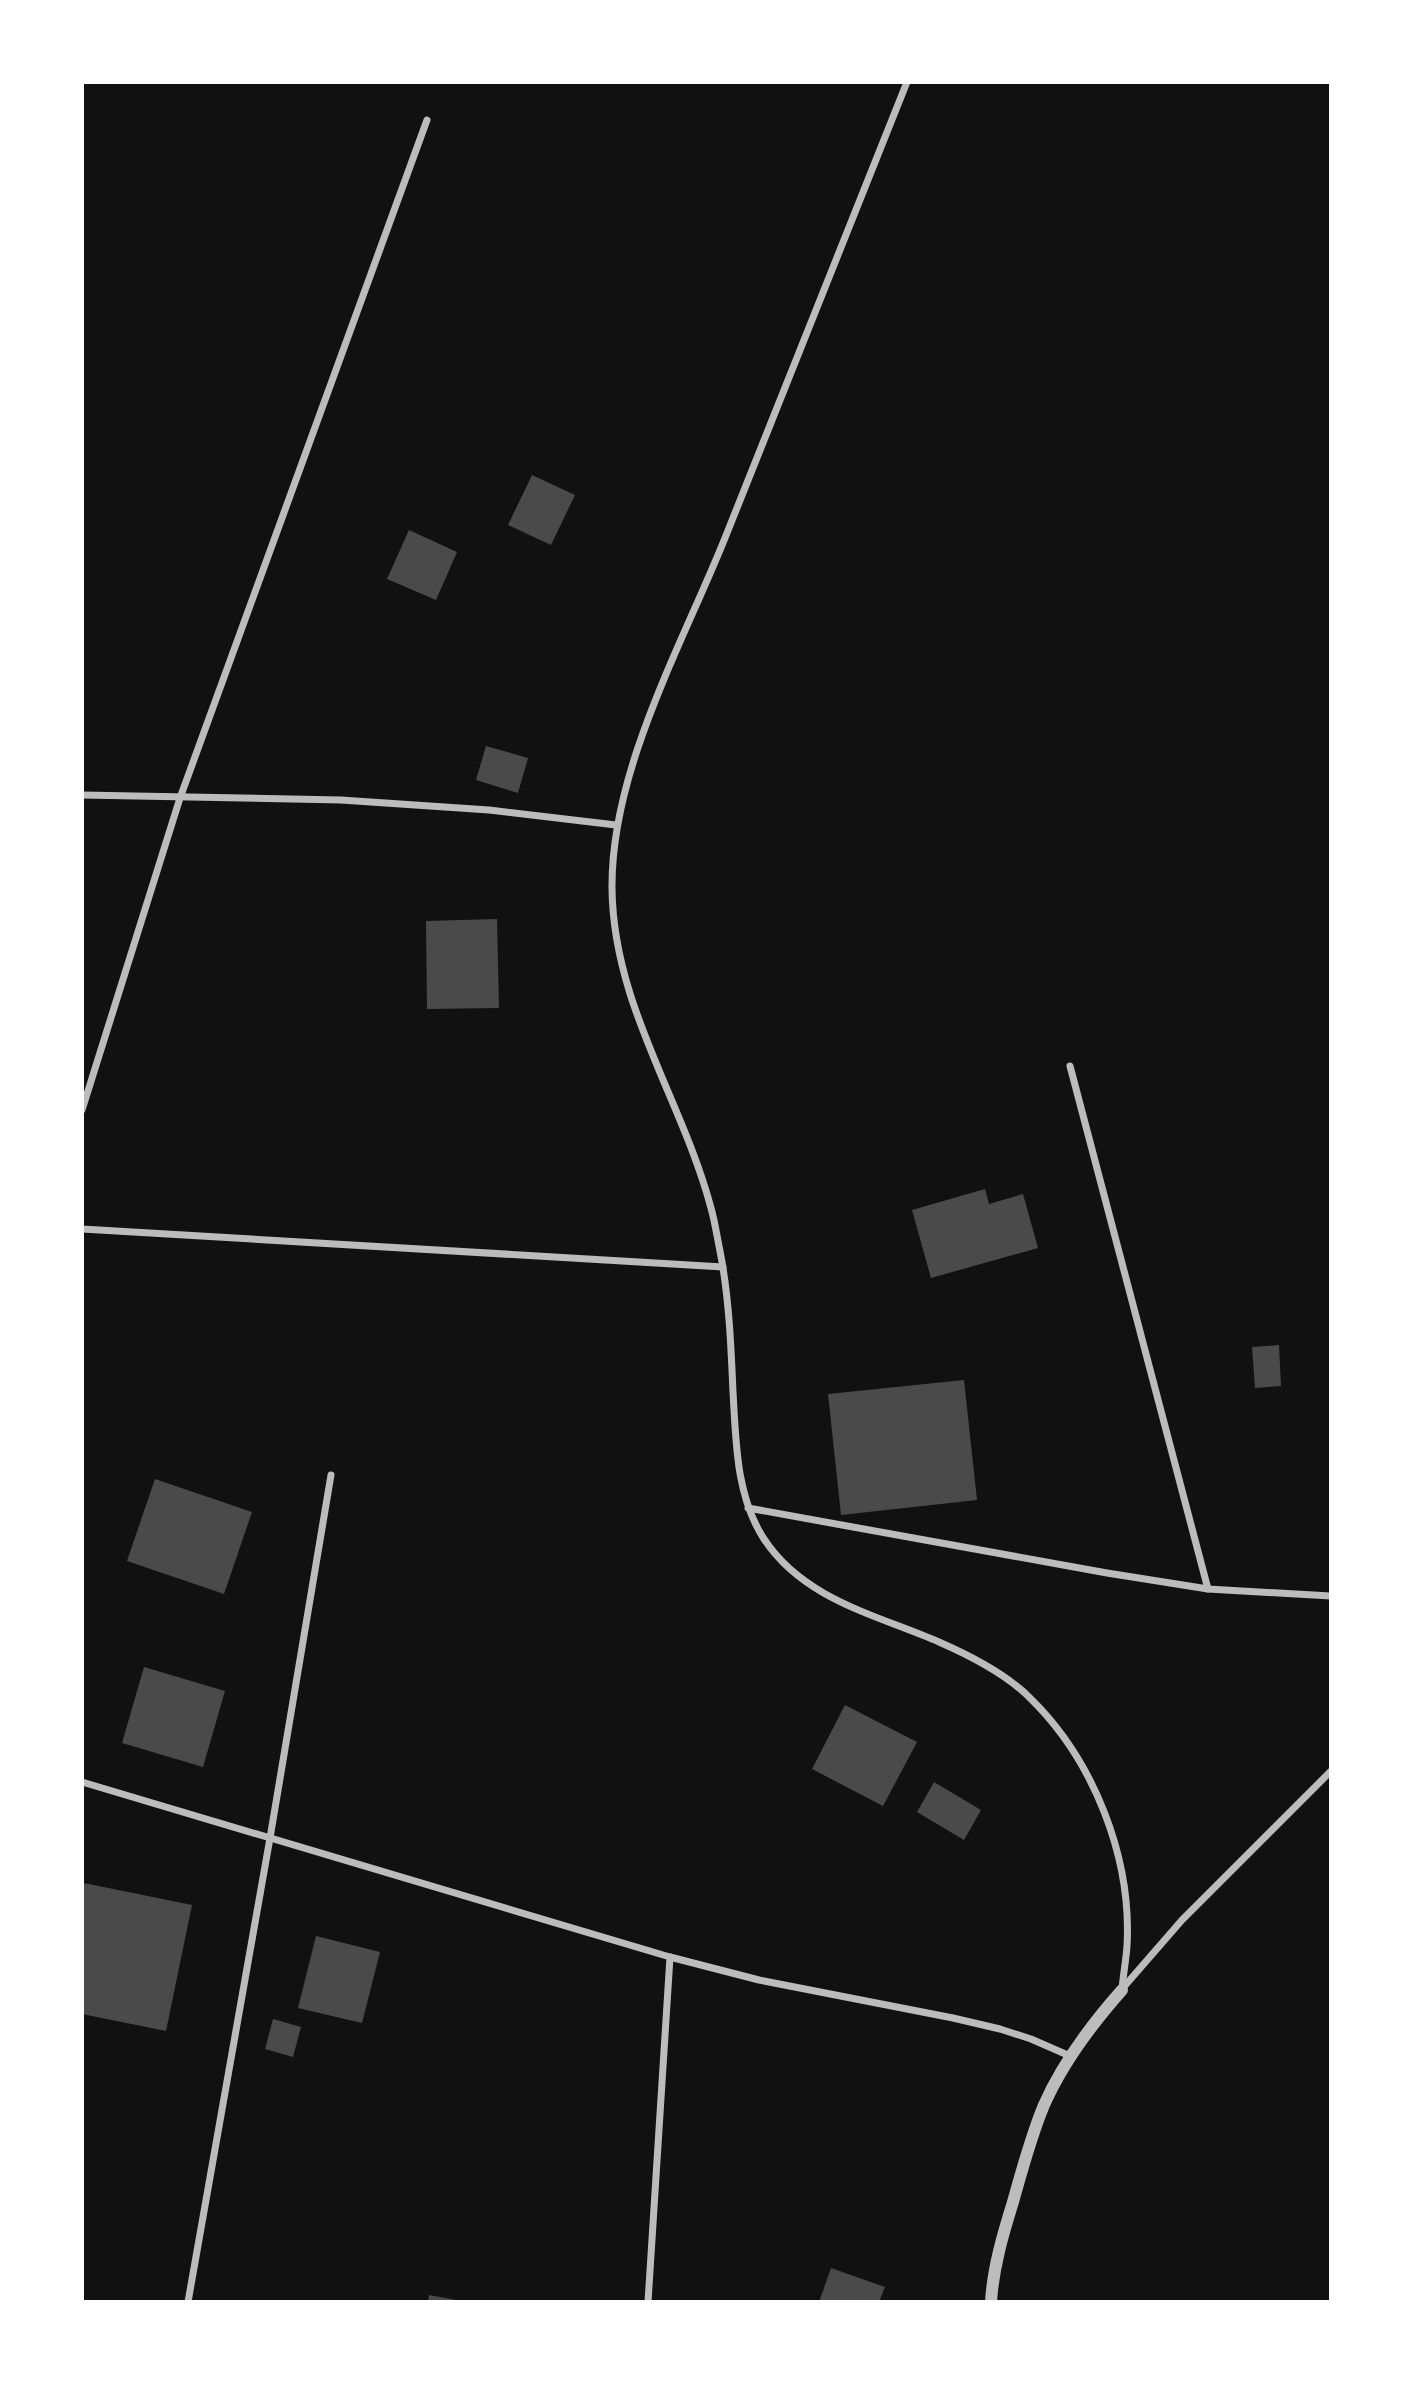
<svg xmlns="http://www.w3.org/2000/svg" width="1413" height="2384" font-family="Barlow,sans-serif">
	<rect width="100%" height="100%" fill="#111"/>
	<!-- building -->
	<g fill="#4a4a4a">
		<path d="M532,475L575,495L551,545L508,525Z"/>
		<path d="M409,530L457,552L436,600L387,579Z"/>
		<path d="M486,746L528,758L518,793L476,780Z"/>
		<path d="M497,919L499,1008L427,1009L426,921Z"/>
		<path d="M985,1189L989,1204L1023,1194L1038,1248L931,1278L912,1210Z"/>
		<path d="M1279,1345L1281,1386L1255,1388L1252,1347Z"/>
		<path d="M964,1380L977,1500L841,1515L828,1394Z"/>
		<path d="M155,1479L252,1512L224,1594L127,1561Z"/>
		<path d="M144,1667L225,1691L203,1767L122,1743Z"/>
		<path d="M845,1705L917,1742L883,1806L812,1769Z"/>
		<path d="M934,1782L981,1810L964,1840L917,1812Z"/>
		<path d="M84,1883L192,1905L166,2031L82,2014Z"/>
		<path d="M316,1936L380,1952L362,2023L298,2008Z"/>
		<path d="M273,2019L301,2027L293,2057L265,2049Z"/>
		<path d="M831,2268L885,2287L879,2302H819Z"/>
		<path d="M429,2295L456,2300V2302H428Z"/>
	</g>
	<g fill="none" stroke-linecap="round" stroke-linejoin="round">
		<!-- minor -->
		<g stroke="#bcbcbc" stroke-width="7">
			<path d="M907,82C846,234 786,386 725,538C682,645 611,770 612,888C613,1005 682,1099 711,1208C715,1222 717,1237 720,1251C729,1297 731,1345 733,1392C736,1442 736,1496 764,1539C804,1600 877,1615 939,1642C971,1656 1007,1674 1031,1699C1094,1761 1132,1858 1127,1946C1126,1961 1123,1975 1122,1990"/>
			<path d="M82,795L341,800L489,810L616,825"/>
			<path d="M1070,1066L1208,1589"/>
			<path d="M82,1110L180,798L427,120"/>
			<path d="M82,1229L723,1267"/>
			<path d="M748,1508L1107,1573L1208,1589L1331,1596"/>
			<path d="M82,1782L670,1957L759,1980L953,2018L1000,2029L1031,2039L1070,2056"/>
			<path d="M1122,1989L1182,1920L1331,1771"/>
			<path d="M188,2302L270,1838L331,1475"/>
			<path d="M648,2302L670,1957"/>
		</g>
		<!-- tertiary -->
		<path stroke="#bcbcbc" stroke-width="12" d="M991,2302C993,2268 1003,2234 1013,2202C1022,2170 1031,2136 1044,2105C1063,2062 1091,2025 1122,1990"/>
	</g>
	<!-- border -->
	<rect width="1413" height="2384" fill="none" stroke="#ffffff" stroke-width="168"/>
</svg>
